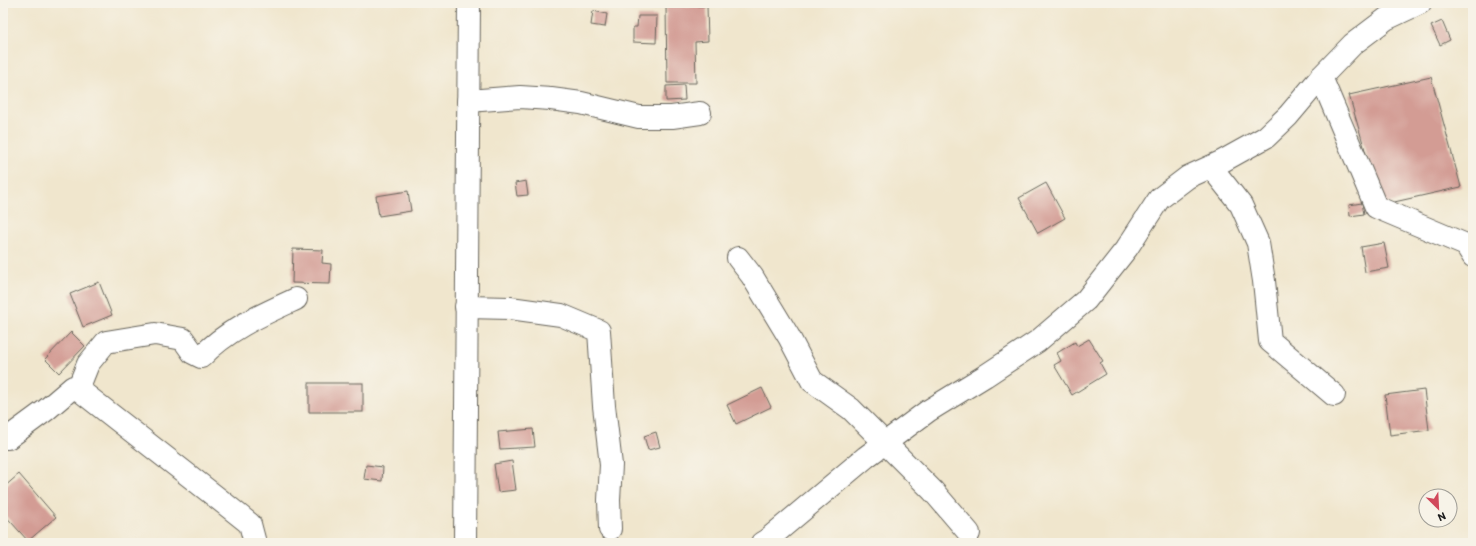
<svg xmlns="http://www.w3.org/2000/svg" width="1476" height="546" font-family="Itim,sans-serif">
	<rect width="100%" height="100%" fill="#f7f3e8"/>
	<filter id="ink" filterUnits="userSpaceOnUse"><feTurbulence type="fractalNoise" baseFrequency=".025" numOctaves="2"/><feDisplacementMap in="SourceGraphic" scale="8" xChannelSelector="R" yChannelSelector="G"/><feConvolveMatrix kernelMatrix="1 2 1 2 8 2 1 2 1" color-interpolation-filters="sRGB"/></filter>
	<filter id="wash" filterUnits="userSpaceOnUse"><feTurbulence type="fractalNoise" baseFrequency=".012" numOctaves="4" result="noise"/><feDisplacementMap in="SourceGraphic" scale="16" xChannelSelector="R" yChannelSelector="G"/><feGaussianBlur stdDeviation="0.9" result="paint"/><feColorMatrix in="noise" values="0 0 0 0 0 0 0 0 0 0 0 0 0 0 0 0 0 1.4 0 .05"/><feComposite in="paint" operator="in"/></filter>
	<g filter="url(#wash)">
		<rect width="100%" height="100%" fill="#f0e6cd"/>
		<g id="blocks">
			<!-- building -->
			<g fill="#d39c94">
				<path d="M666,6H707L708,41L695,42L696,83H667Z"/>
				<path d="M593,11L607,14L605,27L591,25Z"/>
				<path d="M638,16H657L656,43L633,42V27H637Z"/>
				<path d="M1442,21L1450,40L1440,45L1431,26Z"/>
				<path d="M1431,77L1461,187L1381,205L1349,95Z"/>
				<path d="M684,85L685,100L666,101V86Z"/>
				<path d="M526,181L528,195L517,196L515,183Z"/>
				<path d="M1046,183L1065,218L1038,233L1019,198Z"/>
				<path d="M408,191L411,211L379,216L376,196Z"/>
				<path d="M1362,203L1364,214L1350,216L1349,205Z"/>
				<path d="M1384,243L1389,268L1365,272L1361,247Z"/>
				<path d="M293,249L323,250L322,263L331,264L330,284L292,283Z"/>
				<path d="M99,282L112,315L83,327L70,294Z"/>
				<path d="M71,332L85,346L59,373L45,359Z"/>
				<path d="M1089,339L1103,361L1100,363L1106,374L1072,395L1054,365L1061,361L1057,353L1075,342L1077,346Z"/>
				<rect x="309" y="383" width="54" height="29"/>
				<path d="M762,388L771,407L736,424L727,405Z"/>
				<path d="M1424,390L1429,430L1390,435L1385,395Z"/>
				<path d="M533,429L535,447L500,449L498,432Z"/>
				<path d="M656,432L660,447L648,450L644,436Z"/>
				<path d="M512,461L516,490L498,492L494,464Z"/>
				<path d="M366,465L383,467L382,481L364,479Z"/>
				<path d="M19,474L56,517L28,541L3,513V488Z"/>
			</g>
		</g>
	</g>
	<g filter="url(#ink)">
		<use href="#blocks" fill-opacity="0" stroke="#66635a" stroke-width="1"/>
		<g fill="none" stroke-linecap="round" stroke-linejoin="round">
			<!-- minor casing -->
			<g stroke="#66635a" stroke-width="24">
				<g id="minor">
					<path d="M1321,77L1376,207L1466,245L1473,256"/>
					<path d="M468,101L520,97L551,99L581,103L639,117H672L700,113"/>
					<path d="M1211,167L1241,205L1258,243L1264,281L1270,341L1334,395"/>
					<path d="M738,258L752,276L789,337L812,381L851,409L933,491L969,533"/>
					<path d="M466,307L510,308L561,315L599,331L604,406L611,465L609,500L610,529"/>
					<path d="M78,389L88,364L106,342L155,334L183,339L193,353L201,357C228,329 261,315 296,299"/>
					<path d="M3,438H8L46,410L73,387L78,389L220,500L250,524L255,543"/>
					<path d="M465,543L469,3"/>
					<path d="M762,543L767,540L866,457L928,411L985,376L1038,341L1086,300L1127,248L1159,199L1188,177L1221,162L1266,137L1288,116L1321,77L1353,44L1386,19L1420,3"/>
				</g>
			</g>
			<!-- minor -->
			<use href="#minor" stroke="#fff" stroke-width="22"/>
		</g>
	</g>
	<!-- margin -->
	<rect width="1476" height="546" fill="none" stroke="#f7f3e8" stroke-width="16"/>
	<!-- north arrow -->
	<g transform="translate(1438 508) rotate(156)"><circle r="19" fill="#f7f3e8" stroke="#9f9d96"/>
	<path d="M0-3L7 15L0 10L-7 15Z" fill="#d1495b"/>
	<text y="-6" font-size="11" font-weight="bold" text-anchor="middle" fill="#1c1c1c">N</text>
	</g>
</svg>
